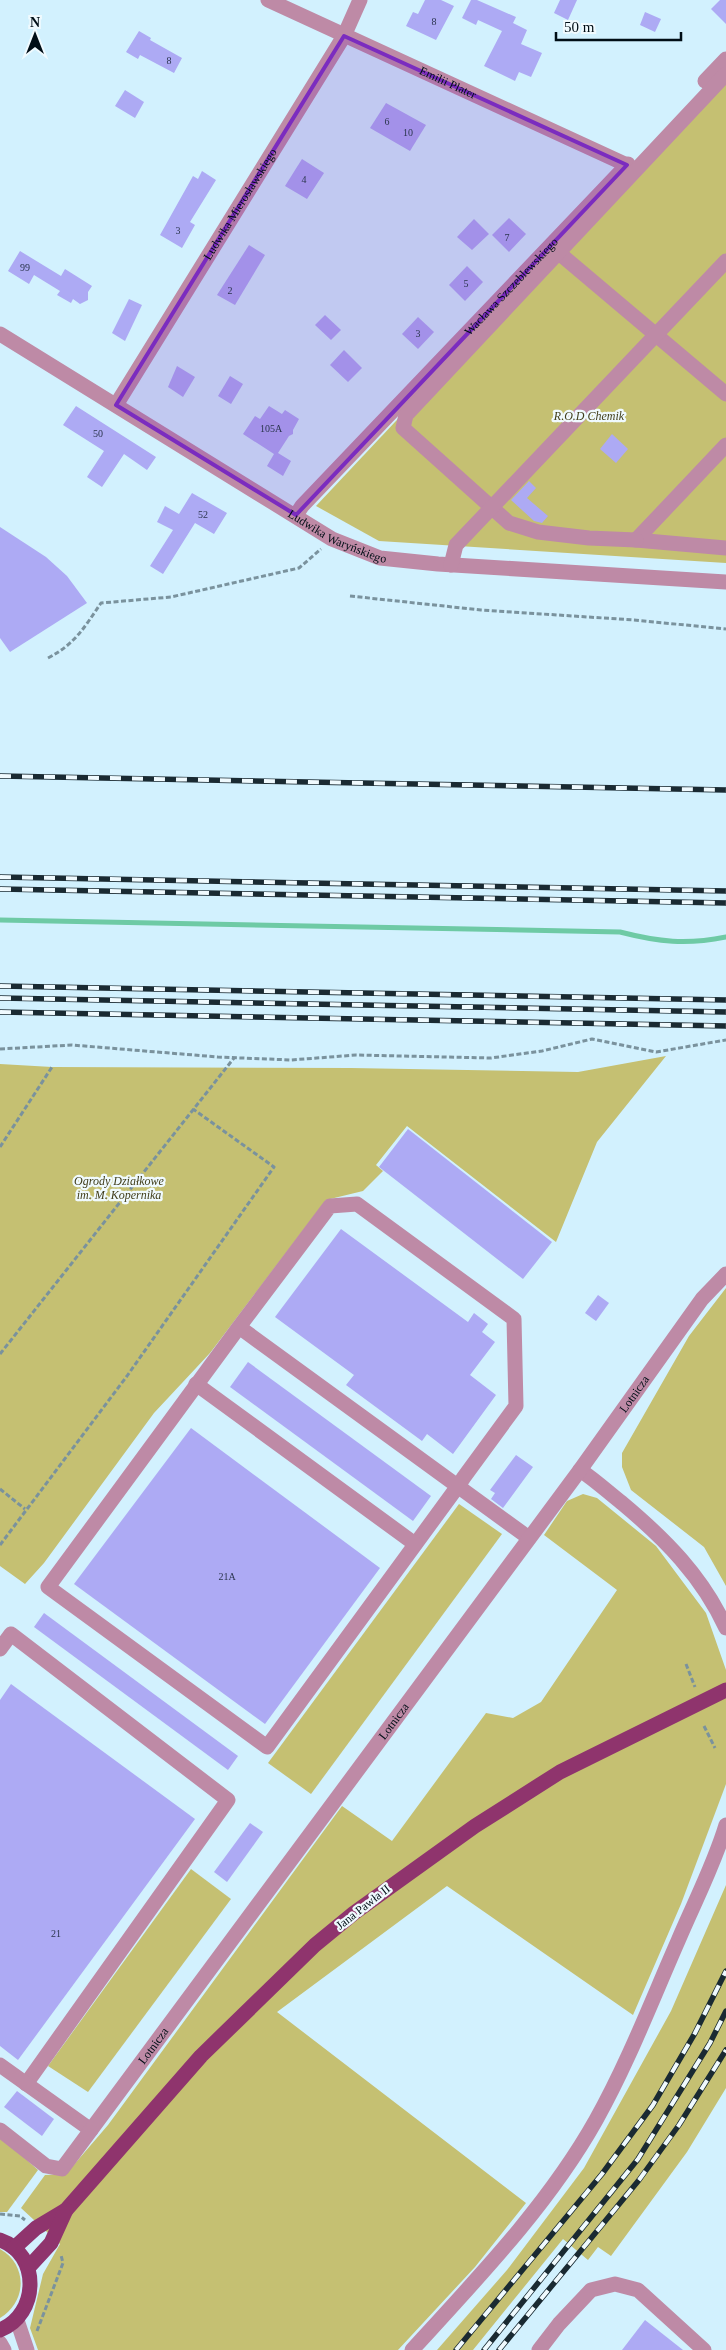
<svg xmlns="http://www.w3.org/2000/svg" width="726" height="2350" font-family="Georgia,serif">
	<rect width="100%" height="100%" fill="#d2f1fe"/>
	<!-- green -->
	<g fill="#c5c072">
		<path d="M726,70V563L379,541L316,506Z"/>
		<path d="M666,1056L597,1142L556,1242L407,1126L376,1165L383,1171L363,1191L326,1200L210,1353L154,1413L44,1563L25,1584L0,1566V1064L52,1067L351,1068L578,1072Z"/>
		<path d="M726,1288V1586L704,1547L631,1490L622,1467V1453L689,1336Z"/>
		<path d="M583,1494L597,1498L656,1546L706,1613L726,1670V1784L681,1904L633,2015L447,1886L277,2012L526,2203L475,2267L398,2350H38L30,2328L43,2274L60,2244L21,2208L45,2175L66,2174L108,2125L342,1806L392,1841L486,1713L513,1718L541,1702L617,1590L544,1535L567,1501Z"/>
		<path d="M459,1504L502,1534L311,1794L268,1763Z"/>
		<path d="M191,1869L231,1899L88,2092L48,2066Z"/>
		<path d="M726,1885V2088L687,2152L611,2256L598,2247L588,2260L563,2239L473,2350H437L507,2270L584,2168L671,2011Z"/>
		<path d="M0,2136L38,2170L7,2212H0Z"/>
		<path d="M0,2249C28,2265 27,2302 0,2318Z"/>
	</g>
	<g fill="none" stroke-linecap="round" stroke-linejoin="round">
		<!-- stream -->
		<path stroke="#6ecaa5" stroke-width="5" d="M0,920L620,932C659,942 686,945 726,937"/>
	</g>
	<!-- building -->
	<g fill="#adaaf4">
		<path d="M425,0H441L454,6L436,40L406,26L413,12L418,14Z"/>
		<path d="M471,0H477L516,17L513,23L527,30L521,44L542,53L531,77L519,72L515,81L484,66L502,31L478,20L476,25L462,18Z"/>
		<path d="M560,0H577L568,20L554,13Z"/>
		<path d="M720,0H726V24L711,9Z"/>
		<path d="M645,12L661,19L655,32L640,25Z"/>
		<path d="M139,31L151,38L150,40L182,58L174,73L140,55L138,59L126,52Z"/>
		<path d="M125,90L144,102L135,118L115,106Z"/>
		<path d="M386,103L426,125L410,151L370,128Z"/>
		<path d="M302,159L324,173L307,199L285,186Z"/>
		<path d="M202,171L216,180L190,222L195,225L182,248L160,235L193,176L198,179Z"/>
		<path d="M509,218L526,234L509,252L492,235Z"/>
		<path d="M474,219L489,234L472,250L457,237Z"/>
		<path d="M249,245L265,255L235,305L217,295Z"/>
		<path d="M20,251L61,276L65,269L92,286L88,292V300L80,304L73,299L71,303L57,295L60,291L34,275L29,284L8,271Z"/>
		<path d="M467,266L483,282L465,301L449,285Z"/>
		<path d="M129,299L142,305L125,341L112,333Z"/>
		<path d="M325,315L341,330L331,340L315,325Z"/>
		<path d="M418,317L434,332L418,349L402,334Z"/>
		<path d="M344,350L362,368L348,382L330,365Z"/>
		<path d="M177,366L195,377L183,397L168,387Z"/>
		<path d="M230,376L243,384L231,404L218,396Z"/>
		<path d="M76,406L156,457L147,470L124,454L102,487L87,477L104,451L63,425Z"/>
		<path d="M269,406L282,414L285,410L299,419L293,430V434L289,436L278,453L291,461L283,476L267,466L274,454L243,434L255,416L260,419Z"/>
		<path d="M612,434L628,449L616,463L600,449Z"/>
		<path d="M529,481L536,488L527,498L548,516L542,523L534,521L511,500Z"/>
		<path d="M192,493L227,513L214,534L195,523L163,574L150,566L173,530L157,522L165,506L179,514Z"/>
		<path d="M0,527L46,557L67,576L87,603L10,652L0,638Z"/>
		<path d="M408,1129L552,1242L523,1279L379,1167Z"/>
		<path d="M341,1229L468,1322L474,1313L488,1324L482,1332L495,1342L470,1375L496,1395L453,1454L427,1434L422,1441L346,1385L354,1375L275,1317Z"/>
		<path d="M598,1295L609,1303L596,1321L585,1313Z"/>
		<path d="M248,1362L431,1496L413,1521L230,1387Z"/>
		<path d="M191,1428L380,1568L265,1724L74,1584Z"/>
		<path d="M516,1455L533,1467L503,1508L491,1499L495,1493L490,1490Z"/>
		<path d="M44,1613L238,1756L228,1770L34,1627Z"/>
		<path d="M11,1684L195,1819L18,2060L0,2046V1700Z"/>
		<path d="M250,1823L263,1832L227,1882L214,1872Z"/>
		<path d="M17,2091L54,2119L42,2136L4,2107Z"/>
		<path d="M645,2320L683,2350H622Z"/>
	</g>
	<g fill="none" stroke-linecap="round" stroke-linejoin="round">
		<!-- path -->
		<g stroke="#7a929d" stroke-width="3" stroke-dasharray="5 2.5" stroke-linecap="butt">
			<path d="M350,596L481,610L634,620L726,629"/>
			<path d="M48,658C75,644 84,628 101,603L171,597L299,568L321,549"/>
			<path d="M0,1049L72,1045L218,1057L291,1060L356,1055L491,1058L542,1051L592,1039L656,1052L726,1040"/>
			<path d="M0,1147L52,1067"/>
			<path d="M0,1354L234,1058"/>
			<path d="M0,1489L25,1509"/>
			<path d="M0,1545L127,1376L274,1167L193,1109"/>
			<path d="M686,1664L695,1687"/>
			<path d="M704,1726L715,1748"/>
			<path d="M0,2214L20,2216L25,2220"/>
			<path d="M37,2331L63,2263L61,2255"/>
		</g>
		<!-- minor -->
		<g stroke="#be8aa6" stroke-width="15">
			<path id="s1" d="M268,0L627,165"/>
			<path d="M705,81L726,59"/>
			<path d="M559,253L726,394"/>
			<path id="s2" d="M0,334L332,539L380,558L438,564L726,582"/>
			<path id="s3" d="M116,405L344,36L360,0"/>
			<path d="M726,445L636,540L726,548"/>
			<path id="s4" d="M296,515L302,506L628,164"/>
			<path d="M636,540L589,538L538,532L509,523L403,428L406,415L726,74"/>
			<path d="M451,565L456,545L726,261"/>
			<path d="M239,1327L330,1206L357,1204L514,1319L516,1406L464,1477L458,1486L267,1747L48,1587L239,1327L529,1538"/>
			<path d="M196,1384L415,1544"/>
			<path d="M580,1470C595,1480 608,1492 622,1503C665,1539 702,1576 726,1628"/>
			<path d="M0,1649L11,1634L228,1800L26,2084"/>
			<path d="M0,2065L91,2130"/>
			<path id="s5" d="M0,2130L46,2166L62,2169L580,1470L702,1299L726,1274"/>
			<path d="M17,2320L27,2350"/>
			<path d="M0,2343L4,2350"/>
			<path d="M412,2350C477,2279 549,2204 596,2120C628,2063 652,2000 678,1941C694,1903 714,1865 726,1825"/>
			<path d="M539,2350L559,2324L591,2290L615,2284L638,2290L704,2350"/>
		</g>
		<!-- major -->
		<g stroke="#8f346d" stroke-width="15">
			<path d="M0,2240C41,2254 39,2315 0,2330"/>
			<path d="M14,2248L36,2228L66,2210L201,2056L315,1945L354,1913L475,1826L560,1772L726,1690"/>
			<path d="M28,2268L51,2243L66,2210"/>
		</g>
		<!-- rail casing -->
		<g stroke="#1a2a32" stroke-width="5.5">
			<g id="rail">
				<path d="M0,776L726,790"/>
				<path d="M0,877L726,891"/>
				<path d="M0,889L726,903"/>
				<path d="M0,986L726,1000"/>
				<path d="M0,998L726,1012"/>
				<path d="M0,1012L726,1026"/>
				<path d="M456,2350L602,2174L653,2105L695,2033L726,1971"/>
				<path d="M484,2350L638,2159L710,2043L726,2011"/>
				<path d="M499,2350L639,2180L679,2125L726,2050"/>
			</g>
		</g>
		<!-- rail -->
		<use href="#rail" stroke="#f0fafe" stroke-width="4" stroke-dasharray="11" stroke-linecap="butt"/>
	</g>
	<!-- marked area -->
	<path fill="#7b2cbf" fill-opacity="0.2" stroke="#7b2cbf" stroke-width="4" stroke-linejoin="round" d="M344,36L627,165L296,515L116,405Z"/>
	<g text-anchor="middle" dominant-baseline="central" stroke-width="4.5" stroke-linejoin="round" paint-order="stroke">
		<!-- number labels -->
		<g font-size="10" fill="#2b354e">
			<text x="434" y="21">8</text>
			<text x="169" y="60">8</text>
			<text x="387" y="121">6</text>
			<text x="408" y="132">10</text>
			<text x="304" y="179">4</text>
			<text x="178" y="230">3</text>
			<text x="507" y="237">7</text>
			<text x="25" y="267">99</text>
			<text x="466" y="283">5</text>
			<text x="230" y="290">2</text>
			<text x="418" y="333">3</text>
			<text x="271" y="428">105A</text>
			<text x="98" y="433">50</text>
			<text x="203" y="514">52</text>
			<text x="227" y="1576">21A</text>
			<text x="56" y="1933">21</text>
		</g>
		<!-- street labels -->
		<g font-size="12" fill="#000e16" stroke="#f0fafe">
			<text stroke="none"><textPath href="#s1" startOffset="198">Emilii Plater</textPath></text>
			<text stroke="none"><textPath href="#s3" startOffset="236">Ludwika Mierosławskiego</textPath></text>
			<text stroke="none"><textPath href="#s4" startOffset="314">Wacława Szczeblewskiego</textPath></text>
			<text stroke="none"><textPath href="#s2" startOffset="394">Ludwika Waryńskiego</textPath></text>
			<text stroke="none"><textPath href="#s5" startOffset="1038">Lotnicza</textPath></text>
			<text stroke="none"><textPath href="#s5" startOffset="632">Lotnicza</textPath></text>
			<text transform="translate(363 1907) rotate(-38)">Jana Pawła II</text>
			<text stroke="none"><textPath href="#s5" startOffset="228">Lotnicza</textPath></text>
		</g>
		<!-- park labels -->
		<g font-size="12" font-style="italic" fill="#413e1b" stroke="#f0fafe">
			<text x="589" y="416">R.O.D Chemik</text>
			<text x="119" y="1181">Ogrody Działkowe<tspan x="119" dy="14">im. M. Kopernika</tspan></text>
		</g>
	</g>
	<!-- north arrow -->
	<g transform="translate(35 35)" stroke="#f0fafe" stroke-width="4" paint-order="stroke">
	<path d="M0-4L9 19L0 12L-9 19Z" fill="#000e16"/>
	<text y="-8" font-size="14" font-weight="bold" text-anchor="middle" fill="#000e16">N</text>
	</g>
	<!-- scale -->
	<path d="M556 32v8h125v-8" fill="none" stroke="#000e16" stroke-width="2.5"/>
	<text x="564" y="32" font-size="15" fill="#000e16" stroke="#f0fafe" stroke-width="4" paint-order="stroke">50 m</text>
</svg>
